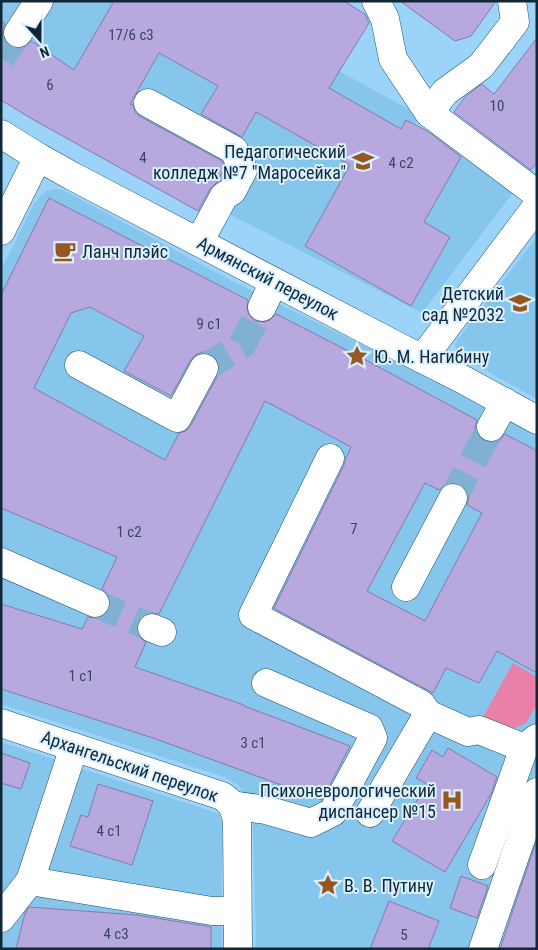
<svg xmlns="http://www.w3.org/2000/svg" width="538" height="950" font-family="'Roboto Condensed',sans-serif">
	<rect width="100%" height="100%" fill="#9cd4f9"/>
	<!-- built -->
	<g fill="#86c5ec">
		<path d="M1,1H254L339,71L419,115L415,124L464,152L518,186L422,313L229,214L200,212L32,119L1,100Z"/>
		<path d="M56,189L65,191L234,282L411,369L537,436V949H256L253,821L249,801L238,785L224,777L1,704V270L34,204L39,197L47,191Z"/>
		<path d="M537,237V399L462,357L457,352L455,345L458,339Z"/>
		<path d="M1,742L217,813L219,815L222,823V949H1Z"/>
	</g>
	<!-- green -->
	<path fill="#e980a7" d="M513,663L537,677V704L526,723L510,730L483,717Z"/>
	<!-- building -->
	<g fill="#b7a8dd" stroke="#8879ac" fill-rule="evenodd">
		<path d="M114,1H344L365,14L369,23L329,88L401,129L406,120L429,132L461,157L424,222L450,237L411,306L305,246L350,165L256,112L242,137L201,114L218,86L159,53L130,104L133,105L135,112L141,117L222,161L225,168L217,182L210,189L198,211L32,119L1,100V21L5,24L2,32L4,40L10,46L17,49L25,47L31,41L74,70Z"/>
		<path d="M400,1H496L471,36L455,41Z"/>
		<path d="M537,38V162L531,170L454,112L465,97L482,84L494,94Z"/>
		<path d="M49,198L248,300L247,309L249,315L255,321L264,322L270,320L276,314L362,358L477,420L475,427L477,435L484,441L491,443L499,441L505,434L537,451V673L497,651L479,683L446,668L433,693L275,609L274,608L344,465L346,458L351,447L265,401L159,614L149,613L142,616L138,622L137,631L139,637L146,642L135,667L244,705V706L350,746L322,800L156,739L1,689V604L82,629L88,617L97,618L104,616L109,610L110,601L108,594L102,589L117,557L1,508V295ZM90,307L144,336L124,371L171,396L190,361L195,355L203,352L211,354L218,360L220,368L218,375L191,425L186,431L179,433L165,460L34,388L71,313ZM452,482L460,484L466,489L469,497L467,505L482,513L425,621L367,591L425,483L439,490L445,485Z"/>
		<path d="M448,748L497,777L491,794L445,872L392,841L427,784L416,778L432,750L443,757Z"/>
		<path d="M1,753L30,763L21,789L1,783Z"/>
		<path d="M98,784L153,801L132,865L70,846L81,815L88,817Z"/>
		<path d="M535,845H537V949H500Z"/>
		<path d="M461,876L488,886L477,918L450,908Z"/>
		<path d="M389,901L439,921L428,949H370Z"/>
		<path d="M29,907L137,915L211,927V949H16L25,913Z"/>
	</g>
	<g fill="none" stroke-linecap="round" stroke-linejoin="round">
		<!-- minor-tunnel -->
		<g stroke="#80b1d2" stroke-width="28" stroke-dasharray="28 14" stroke-linecap="butt">
			<path d="M1,58L18,33"/>
			<path d="M204,368L242,345L262,307"/>
			<path d="M453,498L491,427"/>
			<path d="M95,603L152,628"/>
		</g>
		<!-- minor casing -->
		<g stroke="#195271" stroke-width="29">
			<g id="minor">
				<path d="M376,1L385,19L393,59L429,113L537,194"/>
				<path d="M18,33L39,1"/>
				<path d="M148,103L234,150L243,170L232,191L224,196L199,242"/>
				<path d="M429,113L445,92L481,66L515,22L512,1"/>
				<path d="M1,134L38,157L72,176L399,347L462,379L537,420"/>
				<path d="M1,231L38,157"/>
				<path d="M262,307L274,282"/>
				<path d="M422,359L537,206"/>
				<path d="M79,365L177,418L204,368"/>
				<path d="M491,427L505,402"/>
				<path d="M330,458L253,615L421,704L428,714L468,732L479,730L524,748L537,738"/>
				<path d="M1,562L95,603"/>
				<path d="M406,587L453,498"/>
				<path d="M152,628L162,632"/>
				<path d="M1,723L222,796C232,802 234,809 237,820L238,949"/>
				<path d="M232,805L266,810L311,823L333,812L373,738L369,728L266,683"/>
				<path d="M370,813L428,714"/>
				<path d="M482,865L524,748"/>
				<path d="M30,881L212,911H237"/>
				<path d="M1,918L30,881L74,747"/>
				<path d="M483,949L537,792"/>
			</g>
		</g>
		<!-- minor -->
		<use href="#minor" stroke="#fff" stroke-width="28"/>
	</g>
	<!-- icons -->
	<defs>
		<g id="university-bare" transform="scale(1.725)"><path d="M0-5L7-2L0 1L-7-2ZM-4 1L0 2.5L4 1V4Q0 6-4 4Z" fill="#975721" stroke="#daf0ff" stroke-width="2.5" paint-order="stroke"/></g>
		<g id="cafe-bare" transform="scale(1.725)"><path d="M-5.5-4.5H6V0H3Q3 3.5 0 3.5H-2.5Q-5.5 3.5-5.5 0ZM3-3.2v2h1.7v-2ZM-6 4.5H4V6H-6Z" fill="#975721" stroke="#daf0ff" stroke-width="2.5" paint-order="stroke"/></g>
		<g id="school-bare" transform="scale(1.725)"><path d="M0-5L7-2L0 1L-7-2ZM-4 1L0 2.5L4 1V4Q0 6-4 4Z" fill="#975721" stroke="#daf0ff" stroke-width="2.5" paint-order="stroke"/></g>
		<g id="sight-bare" transform="scale(1.725)"><path d="M0-6L1.8-2.2L6-1.7L2.9 1.2L3.7 5.4L0 3.3L-3.7 5.4L-2.9 1.2L-6-1.7L-1.8-2.2Z" fill="#975721" stroke="#daf0ff" stroke-width="2.5" paint-order="stroke"/></g>
		<g id="hospital-bare" transform="scale(1.725)"><path d="M-5-5h3v3.5h4V-5h3V5h-3V1.5h-4V5h-3Z" fill="#975721" stroke="#daf0ff" stroke-width="2.5" paint-order="stroke"/></g>
	</defs>
	<g fill-rule="evenodd">
		<use href="#university-bare" x="363" y="161"/>
		<use href="#cafe-bare" x="65" y="251"/>
		<use href="#school-bare" x="520" y="303"/>
		<use href="#sight-bare" x="357" y="356"/>
		<use href="#hospital-bare" x="452" y="800"/>
		<use href="#sight-bare" x="328" y="885"/>
	</g>
	<g text-anchor="middle" dominant-baseline="central" stroke-width="4" stroke-linejoin="round" paint-order="stroke">
		<!-- number labels -->
		<g font-size="15" fill="#3a475f">
			<text x="131" y="35">17/6 с3</text>
			<text x="50" y="85">6</text>
			<text x="497" y="106">10</text>
			<text x="143" y="158">4</text>
			<text x="401" y="163">4 с2</text>
			<text x="209" y="324">9 с1</text>
			<text x="354" y="529">7</text>
			<text x="129" y="532">1 с2</text>
			<text x="81" y="676">1 с1</text>
			<text x="253" y="743">3 с1</text>
			<text x="109" y="831">4 с1</text>
			<text x="116" y="934">4 с3</text>
			<text x="404" y="935">5</text>
		</g>
		<!-- poi labels -->
		<g font-size="18" fill="#102735" stroke="#daf0ff" text-anchor="end">
			<text x="346" y="151">Педагогический<tspan x="346" dy="21">колледж №7 "Маросейка"</tspan></text>
			<text x="82" y="251" text-anchor="start">Ланч плэйс</text>
			<text x="504" y="293">Детский<tspan x="504" dy="21">сад №2032</tspan></text>
			<text x="374" y="356" text-anchor="start">Ю. М. Нагибину</text>
			<text x="436" y="790">Психоневрологический<tspan x="436" dy="21">диспансер №15</tspan></text>
			<text x="344" y="885" text-anchor="start">В. В. Путину</text>
		</g>
		<!-- street labels -->
		<g font-size="18" fill="#102735" stroke="#daf0ff">
			<text transform="translate(268 278) rotate(28)">Армянский переулок</text>
			<text transform="translate(130 766) rotate(19)">Архангельский переулок</text>
		</g>
	</g>
	<!-- border -->
	<rect width="538" height="950" fill="none" stroke="#102735" stroke-width="5"/>
	<!-- north arrow -->
	<g transform="translate(40 40) rotate(159)" stroke="#daf0ff" stroke-width="4" paint-order="stroke">
	<path d="M0-4L9 19L0 12L-9 19Z" fill="#102735"/>
	<text y="-8" font-size="14" font-weight="bold" text-anchor="middle" fill="#102735">N</text>
	</g>
</svg>
